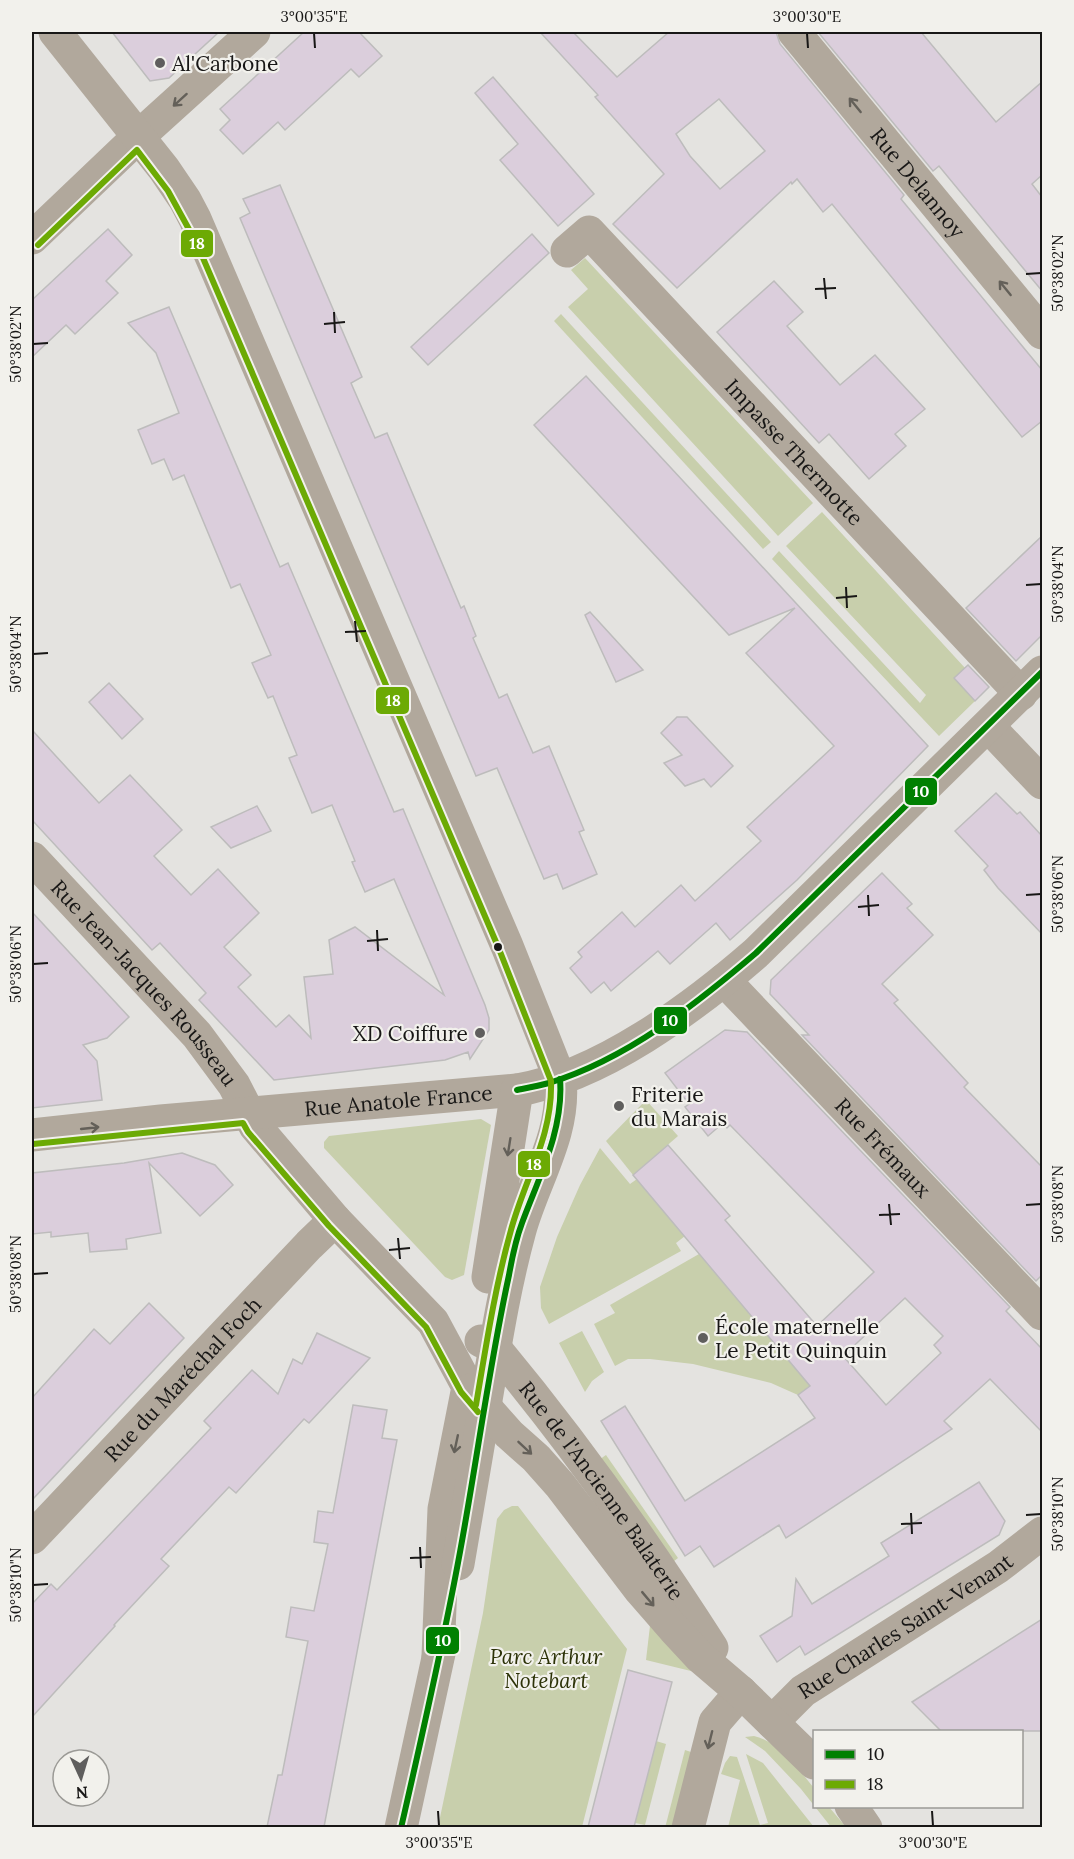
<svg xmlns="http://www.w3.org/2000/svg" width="1074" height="1859" font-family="Lora,serif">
	<rect width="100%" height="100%" fill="#e4e3e0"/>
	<!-- green -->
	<g fill="#c8cfac">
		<path d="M585,258L813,503L778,536L568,307L588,289L571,270Z"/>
		<path d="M561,314L771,542L763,549L554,321Z"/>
		<path d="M822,512L965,668L955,678L975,701L939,736L772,559L779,551L920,703L926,695L786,546Z"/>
		<path d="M646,1100L678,1136L633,1175L606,1141Z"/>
		<path d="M481,1119L491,1125L464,1275L452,1280L445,1277L324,1148V1142L329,1136Z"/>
		<path d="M600,1148L630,1184L637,1179L685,1236L676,1243L681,1251L549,1324L541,1308L540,1287L557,1237L580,1185Z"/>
		<path d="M699,1254L810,1386L798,1395L771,1383L693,1364L650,1359H628L615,1366L594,1324L615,1313L610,1305Z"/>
		<path d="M582,1331L604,1372L592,1381L585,1392L559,1343Z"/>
		<path d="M606,1455L678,1558L669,1565L596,1462Z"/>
		<path d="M512,1506H518L627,1649L582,1827H438L483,1613L497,1519L504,1510Z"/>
		<path d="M651,1617L699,1673L646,1660Z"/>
		<path d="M754,1736C778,1741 799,1770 814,1788V1806L829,1807L846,1827H831L801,1789L765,1751L745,1737Z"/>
		<path d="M656,1741L666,1744L645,1825L635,1823Z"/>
		<path d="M685,1750L697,1754L677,1827L665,1828Z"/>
		<path d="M746,1754L763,1763L814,1827H728L740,1780L721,1774L725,1763L730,1756L737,1757L760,1825L768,1823Z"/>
	</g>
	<!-- building -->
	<g fill="#dbcedc" stroke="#bdbcbc" stroke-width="1.5" fill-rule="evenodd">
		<path d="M112,32H219L169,78L150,81Z"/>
		<path d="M304,32H359L382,56L359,77L351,69L285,130L278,122L243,154L220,130L230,120L220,109Z"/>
		<path d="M540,32H573L617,77L669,32H776L780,44L904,195L901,199L1042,370V421L1022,437L832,204L823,212L797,179L792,184L791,182L677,288L613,224L664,174L595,97L598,95ZM719,99L765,151L720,189L690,156L676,134Z"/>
		<path d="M818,32H921L996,122L1042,82V175L1032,184L1042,197V291L939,166L933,171Z"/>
		<path d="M493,77L594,194L558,226L500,160L518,144L475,93Z"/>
		<path d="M280,185L362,377L351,383L375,438L387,433L461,608L464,606L476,636L473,638L499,698L507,694L533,753L549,746L584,830L579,832L597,874L563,889L557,874L544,879L497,768L476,776L240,218L250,213L243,199Z"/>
		<path d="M108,229L132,255L106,281L118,293L75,334L66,325L32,357V300Z"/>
		<path d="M532,234L549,253L428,365L411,347Z"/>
		<path d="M774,281L803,312L787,326L840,385L875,355L925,409L895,434L906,446L869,479L829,434L819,443L717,332Z"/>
		<path d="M169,307L280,567L288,563L394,812L403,809L485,1005L489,1018V1030L470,1059L468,1052L445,1060L274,1080L199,1000L206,993L160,943L152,950L32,820V730L99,803L130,775L182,830L154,856L191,895L218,869L259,913L224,947L251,975L238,987L276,1027L289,1015L311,1038L304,977L333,974L329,940L355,927L444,995L394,879L365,892L352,862L355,861L332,805L312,813L289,758L297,755L273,696L268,698L252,663L271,655L240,584L231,588L184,475L173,480L164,459L152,464L138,430L179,413L156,353L128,323Z"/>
		<path d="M586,376L928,746L797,880L730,940L716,923L670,964L658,951L611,991L604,982L591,993L570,968L582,957L578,952L622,912L635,927L681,885L695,901L761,841L747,827L834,746L746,653L795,608L729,635L534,425Z"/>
		<path d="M1042,536V635L1016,661L966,608Z"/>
		<path d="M590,612L643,670L616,682L585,615Z"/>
		<path d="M968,665L989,687L975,701L954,678Z"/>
		<path d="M109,683L143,719L122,739L89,702Z"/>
		<path d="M677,717H687L733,766L711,787L704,779L685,786L664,763L682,755L661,733Z"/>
		<path d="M996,793L1017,814L1020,812L1042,836V934L998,888L984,870L988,866L955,831Z"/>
		<path d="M257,806L271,831L231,848L211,827Z"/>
		<path d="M882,873L912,904L907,908L933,935L882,984L898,1000L894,1003L968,1083L964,1087L1042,1167V1275L1036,1281L802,1035H809L770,994L771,980Z"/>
		<path d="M32,912L129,1017L107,1038L83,1045L97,1061L102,1100L32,1108Z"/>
		<path d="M725,1030L747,1032L1010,1307L1006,1311L1042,1349V1432L990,1379L944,1421L952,1429L786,1538L779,1525L714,1567L700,1546L685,1556L601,1421L625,1406L685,1501L815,1418L798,1395L810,1386L633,1175L668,1145L730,1216L725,1220L817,1326L874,1272L730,1125L727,1128L723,1123L708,1136L685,1107L689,1104L665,1073ZM905,1298L943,1336L934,1345L941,1353L886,1405L843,1356Z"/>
		<path d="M182,1153L215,1165L233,1185L200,1216L149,1163L161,1233L126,1239L127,1249L90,1252L88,1233L51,1237V1232L32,1234V1173L124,1163Z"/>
		<path d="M149,1303L184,1338L32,1500V1398L94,1329L110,1344Z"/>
		<path d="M317,1333L370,1358L309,1423L304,1419L236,1493L229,1487L161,1559L169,1566L114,1625L115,1626L32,1717V1604L51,1584L57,1590L211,1428L204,1421L252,1370L278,1394L293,1359L302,1364Z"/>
		<path d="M353,1405L387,1410L382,1438L397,1440L324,1827H267L278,1775H282L308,1641L286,1637L291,1607L314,1611L328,1544L314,1542L318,1511L333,1513Z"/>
		<path d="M979,1482L1005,1521L999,1535L805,1655L800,1646L777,1662L760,1636L792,1616L796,1579L812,1604L889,1556L881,1543Z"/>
		<path d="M1042,1619V1731H941L912,1702Z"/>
		<path d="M628,1670L672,1682L634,1827H588Z"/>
	</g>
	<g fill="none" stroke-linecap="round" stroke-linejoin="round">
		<!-- minor -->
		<g stroke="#b1a89c" stroke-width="33">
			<path id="s1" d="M794,32L1042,333"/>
			<path d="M32,238L138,137L254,32"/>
			<path id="s2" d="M567,251L589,232L1021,694"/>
			<path d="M988,726L1042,783"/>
			<path id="s3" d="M32,858L197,1035L234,1085L255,1126L335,1220L433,1322L468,1387L444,1509L438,1656"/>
			<path id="s4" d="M724,980L1042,1314"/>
			<path id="s5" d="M32,1538L309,1245L335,1220"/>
			<path d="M458,1564L482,1423"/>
			<path id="s6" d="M772,1722L803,1691L998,1567L1042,1533"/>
			<path d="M401,1828L443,1635"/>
			<path d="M688,1828L715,1722L741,1692"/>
		</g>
		<!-- tertiary -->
		<g stroke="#b1a89c" stroke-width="33">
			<path d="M55,32L164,169L185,200L195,219L507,946L560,1079C566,1133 534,1180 520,1230C504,1288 495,1347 485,1406"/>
			<path id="s7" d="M32,1135L161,1121L517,1090C600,1077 694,1007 756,953L1042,672"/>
			<path d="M488,1277L517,1090"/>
			<path id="s8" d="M481,1341L494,1347C574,1443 645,1543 712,1648"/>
			<path d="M470,1390L509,1434L536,1458L560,1485L640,1590L674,1629L700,1657L741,1692L814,1763"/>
			<path d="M851,1806L866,1828"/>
		</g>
		<!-- bus-1 casing -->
		<g stroke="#f2f1ec" stroke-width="10">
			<g id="bus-1">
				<path d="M517,1090C527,1088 538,1086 549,1083C627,1059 695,1005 756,953L1042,672"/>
				<path d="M401,1828C422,1736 443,1645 460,1552C477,1460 489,1367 509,1275C512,1258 516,1239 522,1223C539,1177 564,1129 560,1079"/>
			</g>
		</g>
		<!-- bus-2 casing -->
		<g stroke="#f2f1ec" stroke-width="10">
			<g id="bus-2">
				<path d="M38,245L137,150L168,191L197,244L499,949L551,1081C553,1136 525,1178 511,1230C495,1287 486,1346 476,1405"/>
				<path d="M33,1144L243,1123L248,1132L329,1226L426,1327L461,1392L478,1412"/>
			</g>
		</g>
		<!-- bus-1 -->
		<use href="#bus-1" stroke="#008001" stroke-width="6"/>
		<!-- bus-2 -->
		<use href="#bus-2" stroke="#6caa04" stroke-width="6"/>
	</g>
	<!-- one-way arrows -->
	<defs><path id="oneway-shaft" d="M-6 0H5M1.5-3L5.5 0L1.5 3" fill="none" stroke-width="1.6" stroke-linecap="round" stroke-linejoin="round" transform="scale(1.5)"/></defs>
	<g stroke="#646059">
		<use href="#oneway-shaft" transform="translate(180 100) rotate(138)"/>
		<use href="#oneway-shaft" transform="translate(855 105) rotate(-129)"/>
		<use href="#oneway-shaft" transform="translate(1005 288) rotate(-129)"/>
		<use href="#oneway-shaft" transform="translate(90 1128) rotate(-6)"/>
		<use href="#oneway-shaft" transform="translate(509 1147) rotate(99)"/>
		<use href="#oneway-shaft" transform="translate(456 1444) rotate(102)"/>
		<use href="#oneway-shaft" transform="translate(525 1448) rotate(43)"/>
		<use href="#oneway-shaft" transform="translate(648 1599) rotate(50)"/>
		<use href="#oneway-shaft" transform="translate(710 1740) rotate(104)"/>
	</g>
	<!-- ticks -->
	<path fill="none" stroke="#181716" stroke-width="2" d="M314,33L315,48M807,33L808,48M1026,274L1041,273M824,278L826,299M815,289L836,288M334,312L335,333M324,324L345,322M33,344L48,343M1026,585L1041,584M846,587L847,608M836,598L857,596M355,621L357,642M345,632L366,631M33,654L48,653M868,895L869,916M1026,895L1041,894M858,907L879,905M377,930L378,951M367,941L388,939M33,964L48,963M889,1204L891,1225M1026,1205L1041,1204M879,1215L900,1214M398,1238L400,1259M389,1250L410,1248M33,1274L48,1273M911,1513L912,1534M1026,1515L1041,1514M901,1524L922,1523M420,1547L421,1568M410,1558L431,1557M33,1585L48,1584M438,1811L439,1826M932,1811L933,1826"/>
	<!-- markers -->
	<g fill="#5f5e5d" stroke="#f2f1ec" stroke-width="2">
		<circle cx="160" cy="63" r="6"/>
		<circle cx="480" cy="1033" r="6"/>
		<circle cx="619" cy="1106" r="6"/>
		<circle cx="703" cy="1338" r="6"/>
	</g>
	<circle fill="#181716" stroke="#f2f1ec" stroke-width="2" cx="498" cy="947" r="5"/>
	<g text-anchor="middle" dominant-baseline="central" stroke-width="4.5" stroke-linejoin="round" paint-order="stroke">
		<!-- poi labels -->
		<g font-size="21" fill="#181716" stroke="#f2f1ec" text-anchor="start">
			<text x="172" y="63">Al'Carbone</text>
			<text x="468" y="1033" text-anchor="end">XD Coiffure</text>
			<text x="631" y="1094">Friterie<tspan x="631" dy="24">du Marais</tspan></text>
			<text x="715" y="1326">École maternelle<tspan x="715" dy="24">Le Petit Quinquin</tspan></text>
		</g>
		<!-- street labels -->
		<g font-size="21" fill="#181716" stroke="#f2f1ec">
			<text stroke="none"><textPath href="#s1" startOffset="195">Rue Delannoy</textPath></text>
			<text stroke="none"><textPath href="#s2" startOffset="330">Impasse Thermotte</textPath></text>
			<text stroke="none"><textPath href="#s3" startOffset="168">Rue Jean-Jacques Rousseau</textPath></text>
			<text stroke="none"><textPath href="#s7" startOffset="368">Rue Anatole France</textPath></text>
			<text stroke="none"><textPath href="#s4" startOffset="231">Rue Frémaux</textPath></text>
			<text stroke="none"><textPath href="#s5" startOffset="219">Rue du Maréchal Foch</textPath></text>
			<text stroke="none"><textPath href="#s8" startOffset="194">Rue de l'Ancienne Balaterie</textPath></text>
			<text stroke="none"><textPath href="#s6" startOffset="165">Rue Charles Saint-Venant</textPath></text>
		</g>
		<!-- park labels -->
		<g font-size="21" font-style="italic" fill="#2c3207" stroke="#f2f1ec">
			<text x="546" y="1656">Parc Arthur<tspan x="546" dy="24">Notebart</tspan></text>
		</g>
	</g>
	<g stroke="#f2f1ec" stroke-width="2">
		<rect x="180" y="229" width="34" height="29" rx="6" fill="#6caa04"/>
		<rect x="375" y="686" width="35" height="29" rx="6" fill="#6caa04"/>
		<rect x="904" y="777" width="34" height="29" rx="6" fill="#008001"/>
		<rect x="653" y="1006" width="35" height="29" rx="6" fill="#008001"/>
		<rect x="517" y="1150" width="34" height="28" rx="6" fill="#6caa04"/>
		<rect x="425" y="1626" width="35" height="29" rx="6" fill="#008001"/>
	</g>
	<g font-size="16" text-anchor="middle" font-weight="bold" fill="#fff">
		<text x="197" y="249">18</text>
		<text x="393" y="706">18</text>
		<text x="921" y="797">10</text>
		<text x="670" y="1026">10</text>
		<text x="534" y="1170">18</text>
		<text x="443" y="1646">10</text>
	</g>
	<!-- border -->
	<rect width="1074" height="1859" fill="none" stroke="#f2f1ec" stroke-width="66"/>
	<!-- legend -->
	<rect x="813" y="1730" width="210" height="78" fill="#f2f1ec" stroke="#9b9a96" stroke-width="1.5"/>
	<rect x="825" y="1750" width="30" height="9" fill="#008001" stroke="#9b9a96" stroke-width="1.5"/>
	<text x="867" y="1760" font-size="18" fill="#181716">10</text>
	<rect x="825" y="1780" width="30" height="9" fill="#6caa04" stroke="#9b9a96" stroke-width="1.5"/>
	<text x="867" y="1790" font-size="18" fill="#181716">18</text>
	<!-- north arrow -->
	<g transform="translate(81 1778) rotate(176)"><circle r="28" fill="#f2f1ec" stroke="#9b9a96" stroke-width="1.5"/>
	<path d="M0-4.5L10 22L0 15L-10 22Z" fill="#5f5e5d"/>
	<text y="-9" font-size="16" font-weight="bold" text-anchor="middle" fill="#181716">N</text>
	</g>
	<rect x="33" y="33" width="1008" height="1793" fill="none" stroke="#181716" stroke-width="2"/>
	<g font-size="15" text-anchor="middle" fill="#181716">
		<text x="314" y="22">3°00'35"E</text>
		<text x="807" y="22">3°00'30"E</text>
		<text transform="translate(1058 273) rotate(-90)" y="5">50°38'02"N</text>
		<text transform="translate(16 344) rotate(-90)" y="5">50°38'02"N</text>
		<text transform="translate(1058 584) rotate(-90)" y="5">50°38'04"N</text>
		<text transform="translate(16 654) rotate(-90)" y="5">50°38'04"N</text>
		<text transform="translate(1058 894) rotate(-90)" y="5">50°38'06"N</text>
		<text transform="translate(16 964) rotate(-90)" y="5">50°38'06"N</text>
		<text transform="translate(1058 1204) rotate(-90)" y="5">50°38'08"N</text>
		<text transform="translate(16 1274) rotate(-90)" y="5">50°38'08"N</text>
		<text transform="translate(1058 1514) rotate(-90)" y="5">50°38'10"N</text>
		<text transform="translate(16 1585) rotate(-90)" y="5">50°38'10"N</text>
		<text x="439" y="1848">3°00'35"E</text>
		<text x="933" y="1848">3°00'30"E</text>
	</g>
</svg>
